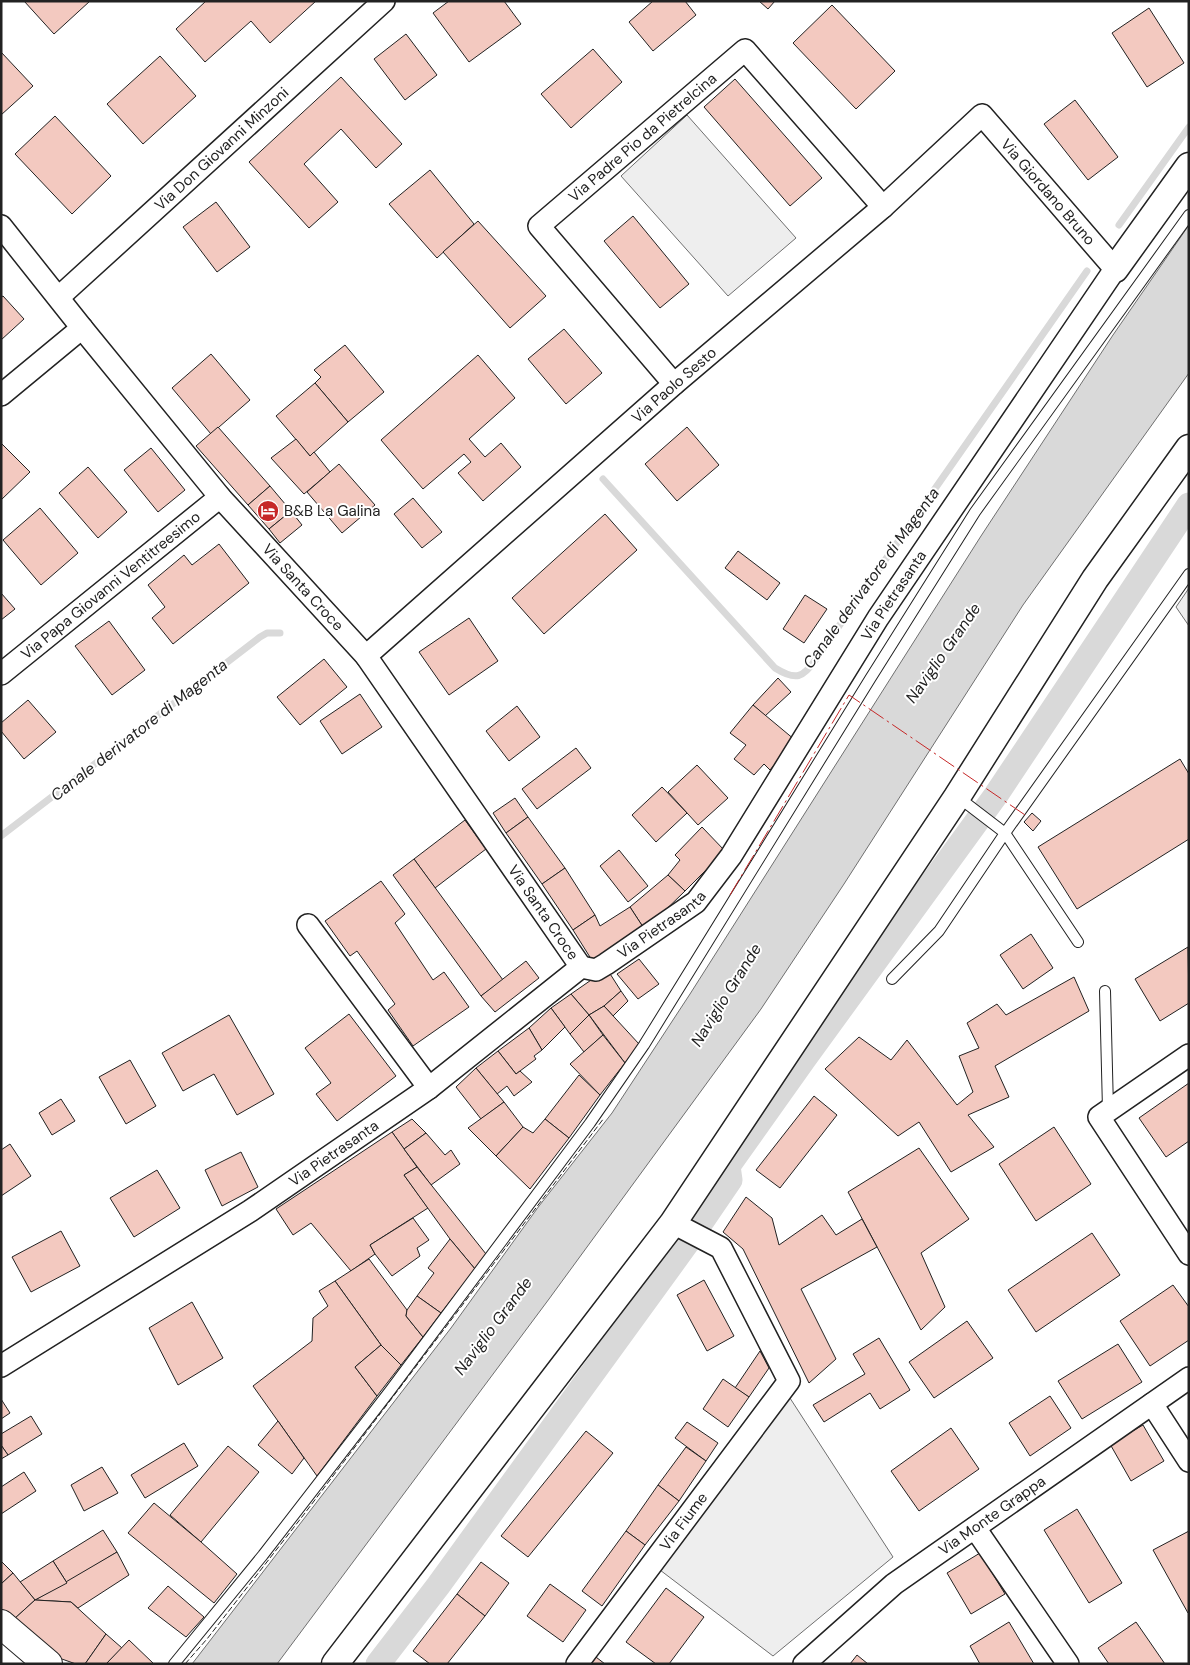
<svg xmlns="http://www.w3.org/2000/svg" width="1190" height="1665" font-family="'DM Sans',sans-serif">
	<rect width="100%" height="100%" fill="#fff"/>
	<!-- green -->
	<g fill="#eee" stroke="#6f6f6f">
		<path d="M687,115L796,238L728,296L621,176Z"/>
		<path d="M1189,588V626L1176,607Z"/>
		<path d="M788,1395L893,1557L773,1656L660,1570Z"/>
	</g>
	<!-- water -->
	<path fill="#d9d9d9" stroke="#6f6f6f" d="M1189,225V373L1023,605L844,884L761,1009L549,1299L277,1664H192L451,1328L539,1206L612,1113L690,994L981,536L1113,335Z"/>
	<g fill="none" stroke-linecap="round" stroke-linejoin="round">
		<!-- stream -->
		<g stroke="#d9d9d9" stroke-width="7">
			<path d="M1119,225L1189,127"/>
			<path d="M603,479L775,668C796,681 803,678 816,659L1087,271"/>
			<path d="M1,836L260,637L267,633H280"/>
		</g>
		<!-- canal -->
		<path stroke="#d9d9d9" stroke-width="25" d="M378,1664L438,1586L687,1243L730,1180L728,1166L804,1059L996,795L1189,505"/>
	</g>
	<!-- building -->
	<g fill="#f3c9c0" stroke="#222">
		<path d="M24,1H90L54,34Z"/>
		<path d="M206,1H316L270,43L251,21L205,62L176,29Z"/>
		<path d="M449,1H504L521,24L469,62L433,13Z"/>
		<path d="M653,1H685L696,15L653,51L629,22Z"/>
		<path d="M759,1H775L768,9Z"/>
		<path d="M832,5L895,71L856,109L793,43Z"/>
		<path d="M1149,8L1184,63L1147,87L1112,33Z"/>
		<path d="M406,34L437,75L405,100L374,59Z"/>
		<path d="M593,49L622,82L571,128L541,94Z"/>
		<path d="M1,52L33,86L1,115Z"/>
		<path d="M160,56L196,96L143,144L107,104Z"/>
		<path d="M341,77L402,144L376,168L341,129L304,164L338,202L309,228L249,162Z"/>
		<path d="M735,79L822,178L790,206L704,107Z"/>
		<path d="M1075,100L1118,157L1088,180L1044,124Z"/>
		<path d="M55,116L111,176L72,214L15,154Z"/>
		<path d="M430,170L474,224L437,258L389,204Z"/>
		<path d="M216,202L250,247L217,272L183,227Z"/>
		<path d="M633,216L689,284L660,308L604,241Z"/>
		<path d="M478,221L546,296L510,328L443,252Z"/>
		<path d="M3,296L24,319L1,340V297Z"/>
		<path d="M564,329L602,373L566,404L528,359Z"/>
		<path d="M345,345L384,392L348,422L315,383L321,377L314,370Z"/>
		<path d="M211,354L250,400L211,434L172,388Z"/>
		<path d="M478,355L515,398L469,439L485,457L501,443L521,467L483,501L458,473L471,462L464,454L423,489L381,440Z"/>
		<path d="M315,383L348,422L310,456L276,416Z"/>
		<path d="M218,427L270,486L248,505L196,446Z"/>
		<path d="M687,427L719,465L677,501L645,464Z"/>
		<path d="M296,439L310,456L314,452L330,472L304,494L271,458Z"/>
		<path d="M1,443L30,472L1,500Z"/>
		<path d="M151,448L185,490L158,512L124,470Z"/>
		<path d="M339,464L375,505L342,533L307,492Z"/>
		<path d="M88,467L127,512L98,538L59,493Z"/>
		<path d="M270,486L291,511L269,529L248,505Z"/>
		<path d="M413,498L442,532L422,548L394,514Z"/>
		<path d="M40,508L78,553L41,585L3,540Z"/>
		<path d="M291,511L302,525L280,543L269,529Z"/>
		<path d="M605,514L637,550L544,634L512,598Z"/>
		<path d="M219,544L249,583L173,644L152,618L165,607L148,585L184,555L192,565Z"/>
		<path d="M738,551L780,583L767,600L725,568Z"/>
		<path d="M1,593L15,609L1,620Z"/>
		<path d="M805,595L827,609L804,643L783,629Z"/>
		<path d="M469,618L498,661L449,695L419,652Z"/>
		<path d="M109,621L145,670L112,695L75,646Z"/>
		<path d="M324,659L347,687L300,725L277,697Z"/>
		<path d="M778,678L791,692L765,716L753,705Z"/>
		<path d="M360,694L382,727L342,754L320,721Z"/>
		<path d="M28,700L56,732L24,759L1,731V723Z"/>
		<path d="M753,705L795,740L770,770L764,764L754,775L734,759L746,745L730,733Z"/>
		<path d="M517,706L540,737L509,761L486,731Z"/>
		<path d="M576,748L591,768L537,809L522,789Z"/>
		<path d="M1180,759L1189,774V839L1077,909L1038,847Z"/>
		<path d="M697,765L728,798L698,825L668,792Z"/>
		<path d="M662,787L687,813L656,842L632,815Z"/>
		<path d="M515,798L528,817L506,833L493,813Z"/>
		<path d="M1032,813L1041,821L1033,831L1024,822Z"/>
		<path d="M528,817L565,868L542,884L506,833Z"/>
		<path d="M465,820L486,849L435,888L414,859Z"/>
		<path d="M702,827L725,851L685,891L668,875L680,860L675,855Z"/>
		<path d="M619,850L648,886L628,902L600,866Z"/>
		<path d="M414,859L503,980L481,996L393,875Z"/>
		<path d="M565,868L595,915L573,930L542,884Z"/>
		<path d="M668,875L685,891L645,930L630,907Z"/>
		<path d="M381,881L405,914L395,923L433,980L444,972L469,1007L413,1046L388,1010L395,1004L357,951L350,956L325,921Z"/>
		<path d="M630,907L645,930L593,962L573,930L595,915L600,926Z"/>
		<path d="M1031,934L1053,968L1023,989L1000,955Z"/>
		<path d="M1188,947L1189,1003L1160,1021L1135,979Z"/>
		<path d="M639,959L659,984L638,999L617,974Z"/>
		<path d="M526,961L539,978L495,1012L481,996Z"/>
		<path d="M607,969L621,991L604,1006L589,1015L571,994Z"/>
		<path d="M1074,977L1089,1011L995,1066L1009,1097L968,1115L994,1147L951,1172L919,1122L898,1136L825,1069L859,1037L891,1060L907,1040L957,1105L973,1092L959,1056L979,1048L967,1023L997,1004L1006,1015Z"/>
		<path d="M621,991L628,1001L613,1016L604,1006Z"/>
		<path d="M571,994L589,1015L570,1034L551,1008Z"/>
		<path d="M604,1006L639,1044L625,1063L589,1015Z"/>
		<path d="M551,1008L565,1027L542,1050L529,1028Z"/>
		<path d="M349,1014L396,1076L337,1121L316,1094L331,1083L305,1048Z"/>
		<path d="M229,1015L274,1094L237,1115L214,1074L183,1091L162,1053Z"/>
		<path d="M589,1015L603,1035L584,1052L570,1034Z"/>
		<path d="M529,1028L542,1050L534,1056L536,1059L516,1074L498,1051Z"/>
		<path d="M603,1035L625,1063L600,1095L570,1064Z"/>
		<path d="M498,1051L516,1074L520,1071L532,1082L514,1096L507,1086L497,1094L476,1068Z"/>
		<path d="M130,1060L156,1106L126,1124L99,1077Z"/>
		<path d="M476,1068L504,1102L481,1119L456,1087Z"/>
		<path d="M579,1075L600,1095L569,1138L545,1119Z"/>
		<path d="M1189,1083V1141L1166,1157L1139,1118Z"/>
		<path d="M814,1096L837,1115L780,1188L756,1170Z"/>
		<path d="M61,1099L75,1121L52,1135L39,1113Z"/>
		<path d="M504,1102L523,1127L496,1156L468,1128Z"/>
		<path d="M412,1119L426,1133L404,1149L392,1132Z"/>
		<path d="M545,1119L569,1138L530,1189L496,1156L523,1127L533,1133Z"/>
		<path d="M1054,1127L1091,1184L1036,1221L999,1164Z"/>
		<path d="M392,1132L417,1167L404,1175L428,1208L370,1245L375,1254L351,1271L311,1223L293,1235L276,1209Z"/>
		<path d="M426,1133L445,1155L451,1150L460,1164L431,1185L404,1149Z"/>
		<path d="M10,1144L31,1176L1,1196V1150Z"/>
		<path d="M919,1148L969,1219L921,1253L945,1307L921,1330L848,1192Z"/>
		<path d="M241,1152L258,1187L222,1206L205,1170Z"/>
		<path d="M417,1167L486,1254L475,1269L450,1239L404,1175Z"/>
		<path d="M157,1170L180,1208L134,1237L110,1198Z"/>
		<path d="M746,1197L772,1218L779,1245L822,1215L836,1235L862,1219L877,1247L801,1289L836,1359L809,1383L743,1249L723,1232Z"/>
		<path d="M413,1218L429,1240L417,1248L420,1256L392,1276L375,1254L370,1245Z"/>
		<path d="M61,1231L80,1266L31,1292L12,1257Z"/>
		<path d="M1092,1233L1120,1275L1036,1332L1008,1290Z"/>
		<path d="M450,1239L475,1269L441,1313L417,1296L434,1273L428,1268Z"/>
		<path d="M369,1259L407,1310L406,1316L423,1337L401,1365L381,1345L335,1281Z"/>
		<path d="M704,1280L734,1336L707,1351L677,1295Z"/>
		<path d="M335,1281L381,1345L355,1367L377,1396L317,1476L253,1386L312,1341L313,1318L328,1306L319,1291Z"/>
		<path d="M1173,1285L1189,1307V1340L1150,1366L1120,1321Z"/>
		<path d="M417,1296L441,1313L423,1337L406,1316L407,1310Z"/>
		<path d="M192,1302L223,1358L178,1385L149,1328Z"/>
		<path d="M967,1321L993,1358L934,1398L909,1362Z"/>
		<path d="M879,1338L910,1390L880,1409L870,1393L824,1422L813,1405L865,1374L853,1354Z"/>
		<path d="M1118,1344L1142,1382L1082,1419L1058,1381Z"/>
		<path d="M381,1345L401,1365L377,1396L355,1367Z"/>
		<path d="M760,1351L769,1368L749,1397L735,1388Z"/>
		<path d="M723,1379L749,1397L728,1427L703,1409Z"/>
		<path d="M1050,1396L1071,1428L1030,1456L1009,1423Z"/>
		<path d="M1,1399L10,1413L1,1419Z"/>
		<path d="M31,1416L42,1434L8,1455L1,1445V1434Z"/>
		<path d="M278,1421L304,1458L292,1474L258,1445Z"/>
		<path d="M687,1422L718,1443L706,1461L675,1438Z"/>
		<path d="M1143,1425L1164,1461L1131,1481L1110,1444Z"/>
		<path d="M951,1428L979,1469L919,1511L891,1471Z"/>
		<path d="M586,1431L613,1453L528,1557L501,1536Z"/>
		<path d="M184,1443L198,1466L145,1498L131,1475Z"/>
		<path d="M1,1445L8,1455L1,1459Z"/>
		<path d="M228,1446L259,1472L201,1542L170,1515Z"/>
		<path d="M686,1447L706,1461L679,1501L658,1485Z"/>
		<path d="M102,1467L118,1493L84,1511L71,1485Z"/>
		<path d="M24,1472L36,1491L1,1514V1487Z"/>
		<path d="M658,1485L679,1501L645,1545L626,1531Z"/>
		<path d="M154,1503L201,1542L237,1574L214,1603L128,1533Z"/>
		<path d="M1077,1509L1122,1583L1089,1603L1044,1530Z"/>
		<path d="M103,1530L117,1552L67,1583L53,1561Z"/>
		<path d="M626,1531L645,1545L602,1606L582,1591Z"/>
		<path d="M1189,1531V1612L1188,1613L1153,1550Z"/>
		<path d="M117,1552L129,1575L78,1608L71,1602L35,1600Z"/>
		<path d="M980,1553L1005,1594L971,1614L947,1573Z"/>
		<path d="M1,1561L13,1573L1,1584Z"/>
		<path d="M53,1561L67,1583L35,1600L20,1582Z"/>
		<path d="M481,1562L509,1583L485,1616L457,1594Z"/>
		<path d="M13,1573L35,1600L13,1620L1,1608V1584Z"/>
		<path d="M550,1584L586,1610L563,1642L527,1616Z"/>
		<path d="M168,1586L204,1617L186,1637L148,1608Z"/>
		<path d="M666,1588L704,1617L669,1664H656L626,1642Z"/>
		<path d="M457,1594L485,1616L447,1664H430L413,1651Z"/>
		<path d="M35,1600L71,1602L106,1634L85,1664H76L59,1658L13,1620Z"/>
		<path d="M1009,1622L1034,1664H980L970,1646Z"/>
		<path d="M1136,1622L1165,1664H1109L1098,1648Z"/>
		<path d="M106,1634L122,1648L106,1664H85Z"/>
		<path d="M129,1640L154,1664H106Z"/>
		<path d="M592,1654L605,1664H586Z"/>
		<path d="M857,1655L868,1664H850Z"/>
	</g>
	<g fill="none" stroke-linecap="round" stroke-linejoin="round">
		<!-- service casing -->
		<g stroke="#222" stroke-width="12">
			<g id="service">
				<path d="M958,797L1005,833L1078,942"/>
				<path d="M892,979L939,931L1005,833L1189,574"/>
				<path d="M1105,991L1108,1109"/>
				<path d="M174,1664L263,1555L389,1392L590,1123L644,1045L870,679L975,512L1189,215"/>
			</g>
		</g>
		<!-- minor casing -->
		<g stroke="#222" stroke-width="24">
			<g id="minor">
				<path id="s1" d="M1,226L82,328L220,497L366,656L581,967"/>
				<path id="s2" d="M59,297L384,1"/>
				<path id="s3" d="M674,384L539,226L745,50L883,207"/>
				<path d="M1,395L82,328"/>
				<path id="s4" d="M1,674L220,497"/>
				<path d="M308,925L429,1088"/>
				<path d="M1189,1055L1099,1117L1189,1254"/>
				<path id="s5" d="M1,1366L250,1211L429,1088L581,967L596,970L606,964L696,902L731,856L878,618L1115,269L982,115L883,207L674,384L366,656"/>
				<path d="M1152,1404L1189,1461"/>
				<path d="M975,1528L1068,1664"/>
				<path id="s6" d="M577,1664L789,1381L721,1248L673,1223"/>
				<path id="s7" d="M804,1664L894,1584L1189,1378"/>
			</g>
		</g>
		<!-- tertiary casing -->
		<g stroke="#222" stroke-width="29">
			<g id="tertiary">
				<path d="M1115,269L1189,166"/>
				<path d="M335,1664L673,1223L957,797L1095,579L1189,448"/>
			</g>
		</g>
		<!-- primary casing -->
		<g stroke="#222" stroke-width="30">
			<path id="primary" d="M1,1624L48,1664"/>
		</g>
		<!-- service -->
		<use href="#service" stroke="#fff" stroke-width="10"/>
		<!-- minor -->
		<use href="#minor" stroke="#fff" stroke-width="21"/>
		<!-- tertiary -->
		<use href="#tertiary" stroke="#fff" stroke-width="26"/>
		<!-- primary -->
		<use href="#primary" stroke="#fff" stroke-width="28"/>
		<!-- fence -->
		<path stroke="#222" stroke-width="1" stroke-dasharray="6 2.5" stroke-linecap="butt" d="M185,1664L207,1639L305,1513L604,1118"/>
		<!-- power -->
		<path stroke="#c62828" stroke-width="1" stroke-dasharray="18 4 2.5 4" stroke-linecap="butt" d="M730,895L849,695L1028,817"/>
	</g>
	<!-- icons -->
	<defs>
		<g id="hotel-disc" transform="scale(1.125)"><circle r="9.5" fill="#c62828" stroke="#fff"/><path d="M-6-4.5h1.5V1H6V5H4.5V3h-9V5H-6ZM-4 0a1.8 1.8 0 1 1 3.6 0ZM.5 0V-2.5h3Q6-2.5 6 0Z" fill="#fff"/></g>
	</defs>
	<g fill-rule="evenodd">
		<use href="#hotel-disc" x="268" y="511"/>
	</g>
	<g text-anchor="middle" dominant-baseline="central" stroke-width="4" stroke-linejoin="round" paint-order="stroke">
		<!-- street labels -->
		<g font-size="15" fill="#222" stroke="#fff">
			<text stroke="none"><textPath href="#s3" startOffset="344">Via Padre Pio da Pietrelcina</textPath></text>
			<text stroke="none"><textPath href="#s2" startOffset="220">Via Don Giovanni Minzoni</textPath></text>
			<text transform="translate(1048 192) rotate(49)">Via Giordano Bruno</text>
			<text transform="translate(674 385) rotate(-41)">Via Paolo Sesto</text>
			<text stroke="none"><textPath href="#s4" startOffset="141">Via Papa Giovanni Ventitreesimo</textPath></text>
			<text stroke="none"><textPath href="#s1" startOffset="471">Via Santa Croce</textPath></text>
			<text stroke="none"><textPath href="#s5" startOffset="1206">Via Pietrasanta</textPath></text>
			<text stroke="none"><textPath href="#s1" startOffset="876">Via Santa Croce</textPath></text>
			<text stroke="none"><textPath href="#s5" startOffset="800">Via Pietrasanta</textPath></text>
			<text stroke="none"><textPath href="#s5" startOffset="395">Via Pietrasanta</textPath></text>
			<text stroke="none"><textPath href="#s7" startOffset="240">Via Monte Grappa</textPath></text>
			<text stroke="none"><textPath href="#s6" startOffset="178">Via Fiume</textPath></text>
		</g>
		<!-- poi labels -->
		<g font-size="15" fill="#222" stroke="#fff" text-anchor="start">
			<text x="284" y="511">B&amp;B La Galina</text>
		</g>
		<!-- water labels -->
		<g font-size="16" font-style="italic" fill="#222" stroke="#fff">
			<text transform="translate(871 578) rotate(-54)">Canale derivatore di Magenta</text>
			<text transform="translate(943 653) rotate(-55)">Naviglio Grande</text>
			<text transform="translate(139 730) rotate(-38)">Canale derivatore di Magenta</text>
			<text transform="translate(726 995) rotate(-58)">Naviglio Grande</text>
			<text transform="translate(493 1326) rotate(-53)">Naviglio Grande</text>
		</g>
	</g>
	<!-- border -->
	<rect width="1190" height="1665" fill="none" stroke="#222222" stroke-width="5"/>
</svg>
